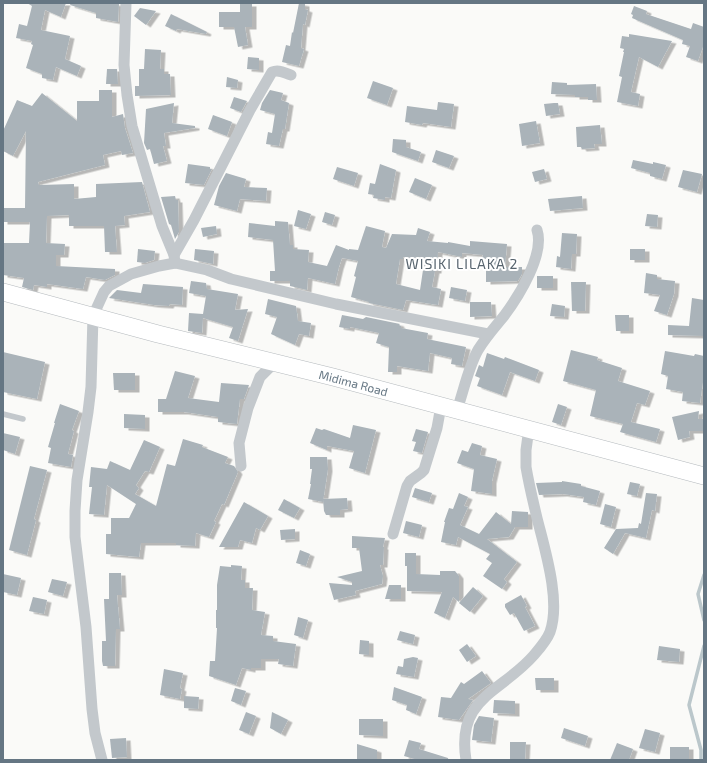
<svg xmlns="http://www.w3.org/2000/svg" width="707" height="763" font-family="'Exo 2',sans-serif">
	<defs>
		<filter id="shadow"><feDropShadow dx="4.5" dy="2.5" stdDeviation="0" flood-color="#0004"/></filter>
	</defs>
	<rect width="100%" height="100%" fill="#fafaf8"/>
	<g fill="none" stroke-linecap="round" stroke-linejoin="round">
		<!-- stream -->
		<g stroke="#bbc7cb" stroke-width="3.5">
			<path d="M704,575L698,594L704,620"/>
			<path d="M701,760V750L689,705L704,646"/>
		</g>
	</g>
	<!-- building -->
	<g fill="#aab3b9" fill-rule="evenodd" filter="url(#shadow)">
		<path d="M27,3H66L61,17L45,10L41,30L70,36L65,59L81,66L77,76L56,67L53,80L42,78V74L26,68L33,45L31,44L32,41L16,38L19,24L27,26L32,6Z"/>
		<path d="M71,3H113L119,4L118,22L96,18V13L70,5Z"/>
		<path d="M299,3L305,4V9L308,10L305,25L303,24L301,48L304,49L299,66L282,62L286,45L290,46L292,32L293,33Z"/>
		<path d="M240,4H252V27H245L248,45L238,47L234,27H219V12H240Z"/>
		<path d="M634,6L647,11L646,14L691,29L693,23L704,27V44L698,61L686,57L690,46L682,44L683,40L632,18L633,15L631,14Z"/>
		<path d="M140,8L156,11L146,25L134,16Z"/>
		<path d="M171,14L207,32L206,34L177,29L176,31L165,26Z"/>
		<path d="M629,34L672,41L658,67L639,57L631,92L640,94L638,106L617,102L622,77L619,76L624,52H623L624,49L620,48L622,36L629,37Z"/>
		<path d="M145,49L161,50L160,69H164V74H170L171,95L135,96V86H139V69H144Z"/>
		<path d="M248,57L259,58V70L247,69Z"/>
		<path d="M107,69H117L118,84H106Z"/>
		<path d="M227,77L238,80L237,88L226,87Z"/>
		<path d="M373,81L393,88L387,105L367,98Z"/>
		<path d="M552,82L567,83V85L596,84L597,100H588V97H575V95L551,94Z"/>
		<path d="M99,90H112V117L123,114L125,128L133,153L122,155L121,151L103,155L105,165L38,182L39,185L74,184V199L96,197V184L142,182L150,212L124,216L125,225L115,226L117,252H105L104,226H69V215L47,216L46,243L65,244L64,255H56V266L115,269V275L105,280L86,277L83,289L47,284V287L34,285L33,290L22,287L24,278L3,275V243H29L30,222H3V208H25L26,131L13,156L3,151V131L17,100L32,106L42,93L77,121V101H99Z"/>
		<path d="M270,90L283,93L281,100L289,103L285,129H283L279,146L266,144L268,132L272,133L275,114L260,110L262,103Z"/>
		<path d="M234,97L247,101L241,112L230,108Z"/>
		<path d="M438,102L454,104L451,127L423,123L422,125L405,122L407,106L437,110Z"/>
		<path d="M174,103L172,123L195,126V128L164,133L166,146H163L167,161L154,164L150,149L147,150L144,143L146,109Z"/>
		<path d="M554,103H558L560,114L546,116L544,104Z"/>
		<path d="M213,115L232,122L227,136L208,129Z"/>
		<path d="M536,121L540,143L522,146L519,124Z"/>
		<path d="M600,125L602,144H594L595,148L582,149L581,147H577L576,127Z"/>
		<path d="M393,139L406,140V147L421,152L418,161L392,152Z"/>
		<path d="M436,150L454,156L449,168L432,162Z"/>
		<path d="M633,160L653,164V162L666,165L662,179L650,176V173L631,168Z"/>
		<path d="M188,164L210,167V169H212L204,185L185,183Z"/>
		<path d="M380,164L396,170L391,198L385,197V200L373,198L374,195L368,194L370,183L375,184Z"/>
		<path d="M337,167L358,173L354,186L333,179Z"/>
		<path d="M544,169L547,179L535,182L532,172Z"/>
		<path d="M683,170L702,174L697,192L678,187Z"/>
		<path d="M226,173L246,179L244,187L267,188L266,201L240,199L237,211L214,205L219,186Z"/>
		<path d="M415,178L432,185L426,199L409,192Z"/>
		<path d="M175,196L176,200H178L179,232L175,239L171,225L169,224L161,197Z"/>
		<path d="M582,196L583,208L550,211L548,199Z"/>
		<path d="M298,210L311,214L306,229L294,226Z"/>
		<path d="M325,212L335,215L332,225L322,222Z"/>
		<path d="M647,214L658,215L657,227L645,226Z"/>
		<path d="M275,221L288,222L290,245H293V249L309,250L308,262L327,266L336,245L349,250V249L358,250L366,226L385,231L382,247L386,248L392,234L416,235L418,228L430,232L427,241L448,243V242L470,246V241L507,244L505,267H522V274L518,281L486,282V259L482,258L483,255L462,253V257L438,252L437,271H435L432,287L441,289L438,305L406,300L403,310L369,303V302L351,297L356,277L354,276L358,261L342,258L339,267L335,284L308,278L307,290L290,286V281H270V271H275L273,240L248,237L249,223L275,226ZM403,257L422,259L421,270H423L420,290L396,284L400,259H403Z"/>
		<path d="M216,226L217,234L203,237L201,228Z"/>
		<path d="M562,233L577,234L576,254H572L571,269L556,267L557,256L560,257Z"/>
		<path d="M138,249L155,251L154,260L145,263L137,262Z"/>
		<path d="M195,249L214,251L213,264L194,260Z"/>
		<rect x="630" y="249" width="15" height="11"/>
		<path d="M646,273L657,275V279L675,281L674,294L667,315L654,311L660,295L644,293Z"/>
		<rect x="537" y="276" width="16" height="12"/>
		<path d="M191,281L206,283L207,289L238,294L235,310L248,309L238,341L229,338L233,327L203,318L202,333L188,331L189,313L203,314L206,296L189,293Z"/>
		<path d="M571,282H586L585,311H572Z"/>
		<path d="M143,284L183,287L182,305L170,304L169,306L154,305L109,298L117,290L141,293Z"/>
		<path d="M451,287L467,290L465,301L449,298Z"/>
		<path d="M692,298L704,300V336L668,335V325L689,326Z"/>
		<path d="M268,299L296,306L298,321L311,323L309,336L299,334L295,345L271,334L277,317L265,314Z"/>
		<path d="M470,302H491L492,316L470,317Z"/>
		<path d="M552,304L565,306L564,317L550,316Z"/>
		<path d="M342,315L363,319L366,317L400,324L399,325L401,326V328L428,333L427,339L466,347L462,366L451,364L452,358L430,353L428,371L397,366V372H388L389,347L376,343L379,333L350,327V329L339,327Z"/>
		<path d="M615,315H629V331H616Z"/>
		<path d="M571,350L598,357L597,360L622,368L618,381L650,391L645,405L637,403L631,422L660,429L656,442L620,432L623,424L590,416L596,390L563,381Z"/>
		<path d="M665,351L694,356L695,354L704,356V375L700,403L682,401L683,392L666,389L668,376L661,374Z"/>
		<path d="M3,352L45,362L37,399L3,392Z"/>
		<path d="M487,353L504,359L505,357L539,370L535,381L510,372L502,395L477,386L480,378L475,376L479,365L483,367Z"/>
		<path d="M175,371L195,376L188,398L219,402L221,383L249,385L244,399H240L237,424L218,422V417L184,412H158V399H166Z"/>
		<path d="M113,373H135V390H114Z"/>
		<path d="M60,404L79,411L72,430L74,431L68,454L73,455L71,467L48,463L51,448L48,447L55,423H54Z"/>
		<path d="M558,404L567,407L561,425L552,422Z"/>
		<path d="M699,411L698,419H704V431H689L690,437L678,440L672,417Z"/>
		<path d="M124,414L145,415V429L124,428Z"/>
		<path d="M353,425L376,430L365,473L349,468L354,451L327,446V450L310,443L316,428L322,430L324,429L350,438Z"/>
		<path d="M416,429L428,432L422,453L413,451L416,442L412,441Z"/>
		<path d="M3,433L20,437L15,454L3,450Z"/>
		<path d="M183,439L203,445L202,447L228,457L225,463L234,466L238,472L224,505L222,504L214,521L216,522L209,537L196,533L195,546L176,545V543H141L139,557L106,554V534H111V518H129L136,504L107,485L104,515L89,514L92,487H89L91,467L107,469L110,461L130,470L144,440L160,447L149,472L145,471L136,485L139,488L135,494L156,506L167,464L175,466Z"/>
		<path d="M472,443L482,446L480,455L497,459L492,481V494L471,491L474,469L457,463L462,450L468,452Z"/>
		<path d="M310,457H327L328,469L323,502L308,499L311,484H310L312,469H310Z"/>
		<path d="M30,466L47,470L34,519L36,520L27,555L9,550Z"/>
		<path d="M562,481L581,484V486L600,491L596,505L583,502L584,497L563,494L539,495L536,483L562,482Z"/>
		<path d="M630,482L640,484L637,496L627,494Z"/>
		<path d="M415,488L432,493L429,502L412,497Z"/>
		<path d="M459,493L468,497L464,506L468,507L460,525L479,534L496,512L511,524L512,511L528,512V527H515L509,537L487,539L517,562L504,579L507,582L502,589L483,576L492,563L486,559L490,554L458,537L456,545L441,542L445,522H444L449,508L453,509Z"/>
		<path d="M646,493L657,494L655,511L652,510L646,538L625,533L613,554L604,548L616,529L638,528L639,523L641,524Z"/>
		<path d="M347,498L348,509L340,510V515H326L324,511L323,499Z"/>
		<path d="M284,499L300,508L294,518L278,510Z"/>
		<path d="M244,502L268,516L260,530L256,528L252,543L240,540L238,547H219Z"/>
		<path d="M605,504L616,507L611,527L600,524Z"/>
		<path d="M406,521L422,525L419,537L403,533Z"/>
		<path d="M295,529V539L281,540L280,530Z"/>
		<path d="M352,536L385,538L383,547H384L383,565H380L383,576L382,584L355,591L356,595L334,600L329,583L352,585V582L337,577L362,571L359,548H352Z"/>
		<path d="M300,550L310,554L306,566L296,563Z"/>
		<path d="M405,553H416V574L440,575V571H455L459,576V602L453,597L445,618L434,613L442,592L407,591V566H405Z"/>
		<path d="M231,565L242,566L241,580H245V588H253L252,610L265,612L261,635L273,636V641L296,644L293,666L278,664L279,659H261V668H251V670L242,668L236,685L209,676L210,661H215L217,628H216V610H217V585L220,566L231,567Z"/>
		<path d="M109,573H121L122,595H117L120,629H116L115,666H103L102,661V641H106L104,599H109Z"/>
		<path d="M3,574L21,578L17,595L3,592Z"/>
		<path d="M52,579L67,582L63,596L48,592Z"/>
		<path d="M389,585H401V599H385Z"/>
		<path d="M473,587L483,596L470,612L459,603Z"/>
		<path d="M521,595L527,606L525,607L535,626L524,631L514,613L510,615L505,607V604Z"/>
		<path d="M33,597L47,600L44,614L29,611Z"/>
		<path d="M298,617L308,620L303,638L294,635Z"/>
		<path d="M400,631L415,635L413,644L397,640Z"/>
		<path d="M360,640L369,641V655L359,654Z"/>
		<path d="M467,644L476,656L467,662L459,650Z"/>
		<path d="M659,646L680,649L679,662L657,660Z"/>
		<path d="M413,657L418,658L414,677L396,674L398,666L403,667L404,659Z"/>
		<path d="M164,669L183,673L180,688L182,689L180,699L160,695Z"/>
		<path d="M482,671L491,683L468,699L473,700L459,720L438,717L441,697L451,698L461,682L464,684Z"/>
		<path d="M535,678H554V690H536Z"/>
		<path d="M394,687L422,697L416,714L406,710L407,705L392,700Z"/>
		<path d="M235,688L246,691L241,705L231,701Z"/>
		<path d="M184,696L199,697L198,709L184,708Z"/>
		<path d="M494,700L515,701V714L493,713Z"/>
		<path d="M246,712L256,716L249,734L239,730Z"/>
		<path d="M272,712L288,720L281,734L270,728Z"/>
		<path d="M479,716L494,718L491,742L472,740L474,725Z"/>
		<path d="M359,719H383V736L359,735Z"/>
		<path d="M564,728L588,736L585,746L561,738Z"/>
		<path d="M645,729L660,733L655,752L639,748Z"/>
		<path d="M126,738L127,757L112,758L110,739Z"/>
		<path d="M409,740L421,743L419,749L448,758V760H418L404,756Z"/>
		<path d="M510,742H526L525,759H510Z"/>
		<path d="M617,743L633,749L629,760H610Z"/>
		<path d="M357,744L377,750V760H357Z"/>
		<rect x="670" y="747" width="19" height="13"/>
	</g>
	<g fill="none" stroke-linecap="round" stroke-linejoin="round">
		<!-- primary casing -->
		<g stroke="#b5babe" stroke-width="18">
			<g id="primary">
				<path id="s1" d="M3,292L158,334L333,377L704,476"/>
			</g>
		</g>
		<!-- lane -->
		<path stroke="#c3c8cc" stroke-width="5.5" d="M3,414L23,419"/>
		<!-- street -->
		<g stroke="#c3c8cc" stroke-width="11">
			<path d="M126,3L124,65L127,95L132,126L162,226L174,255L175,263"/>
			<path d="M174,255L194,220L250,110L272,72C279,69 284,73 291,75"/>
			<path d="M457,410C464,390 468,368 478,350C486,337 495,327 504,316C519,296 545,254 537,230"/>
			<path d="M241,466L239,443L248,408L260,377L275,362"/>
			<path d="M393,534L407,486L410,481L421,473L424,470L437,428L441,406"/>
			<path d="M102,760L95,733L92,709L86,627L75,537V511L77,480L88,412L91,387L93,316L104,292L109,286L131,274L159,266L175,263L207,270L231,279L336,304L488,334"/>
			<path d="M466,760C456,697 501,693 534,655C540,648 547,640 550,632C561,601 545,550 537,518C533,501 529,485 526,467V450L529,428"/>
		</g>
		<!-- primary -->
		<use href="#primary" stroke="#fff" stroke-width="17"/>
	</g>
	<g text-anchor="middle" dominant-baseline="central" stroke-width="4" stroke-linejoin="round" paint-order="stroke">
		<!-- street labels -->
		<g font-size="12" fill="#657683" stroke="#fff">
			<text stroke="none"><textPath href="#s1" startOffset="362">Midima Road</textPath></text>
		</g>
		<!-- quarter labels -->
		<g font-size="14" letter-spacing="1" fill="#57646e" stroke="#fff">
			<text x="462" y="263">WISIKI LILAKA 2</text>
		</g>
	</g>
	<!-- border -->
	<rect width="707" height="763" fill="none" stroke="#657683" stroke-width="8"/>
</svg>
